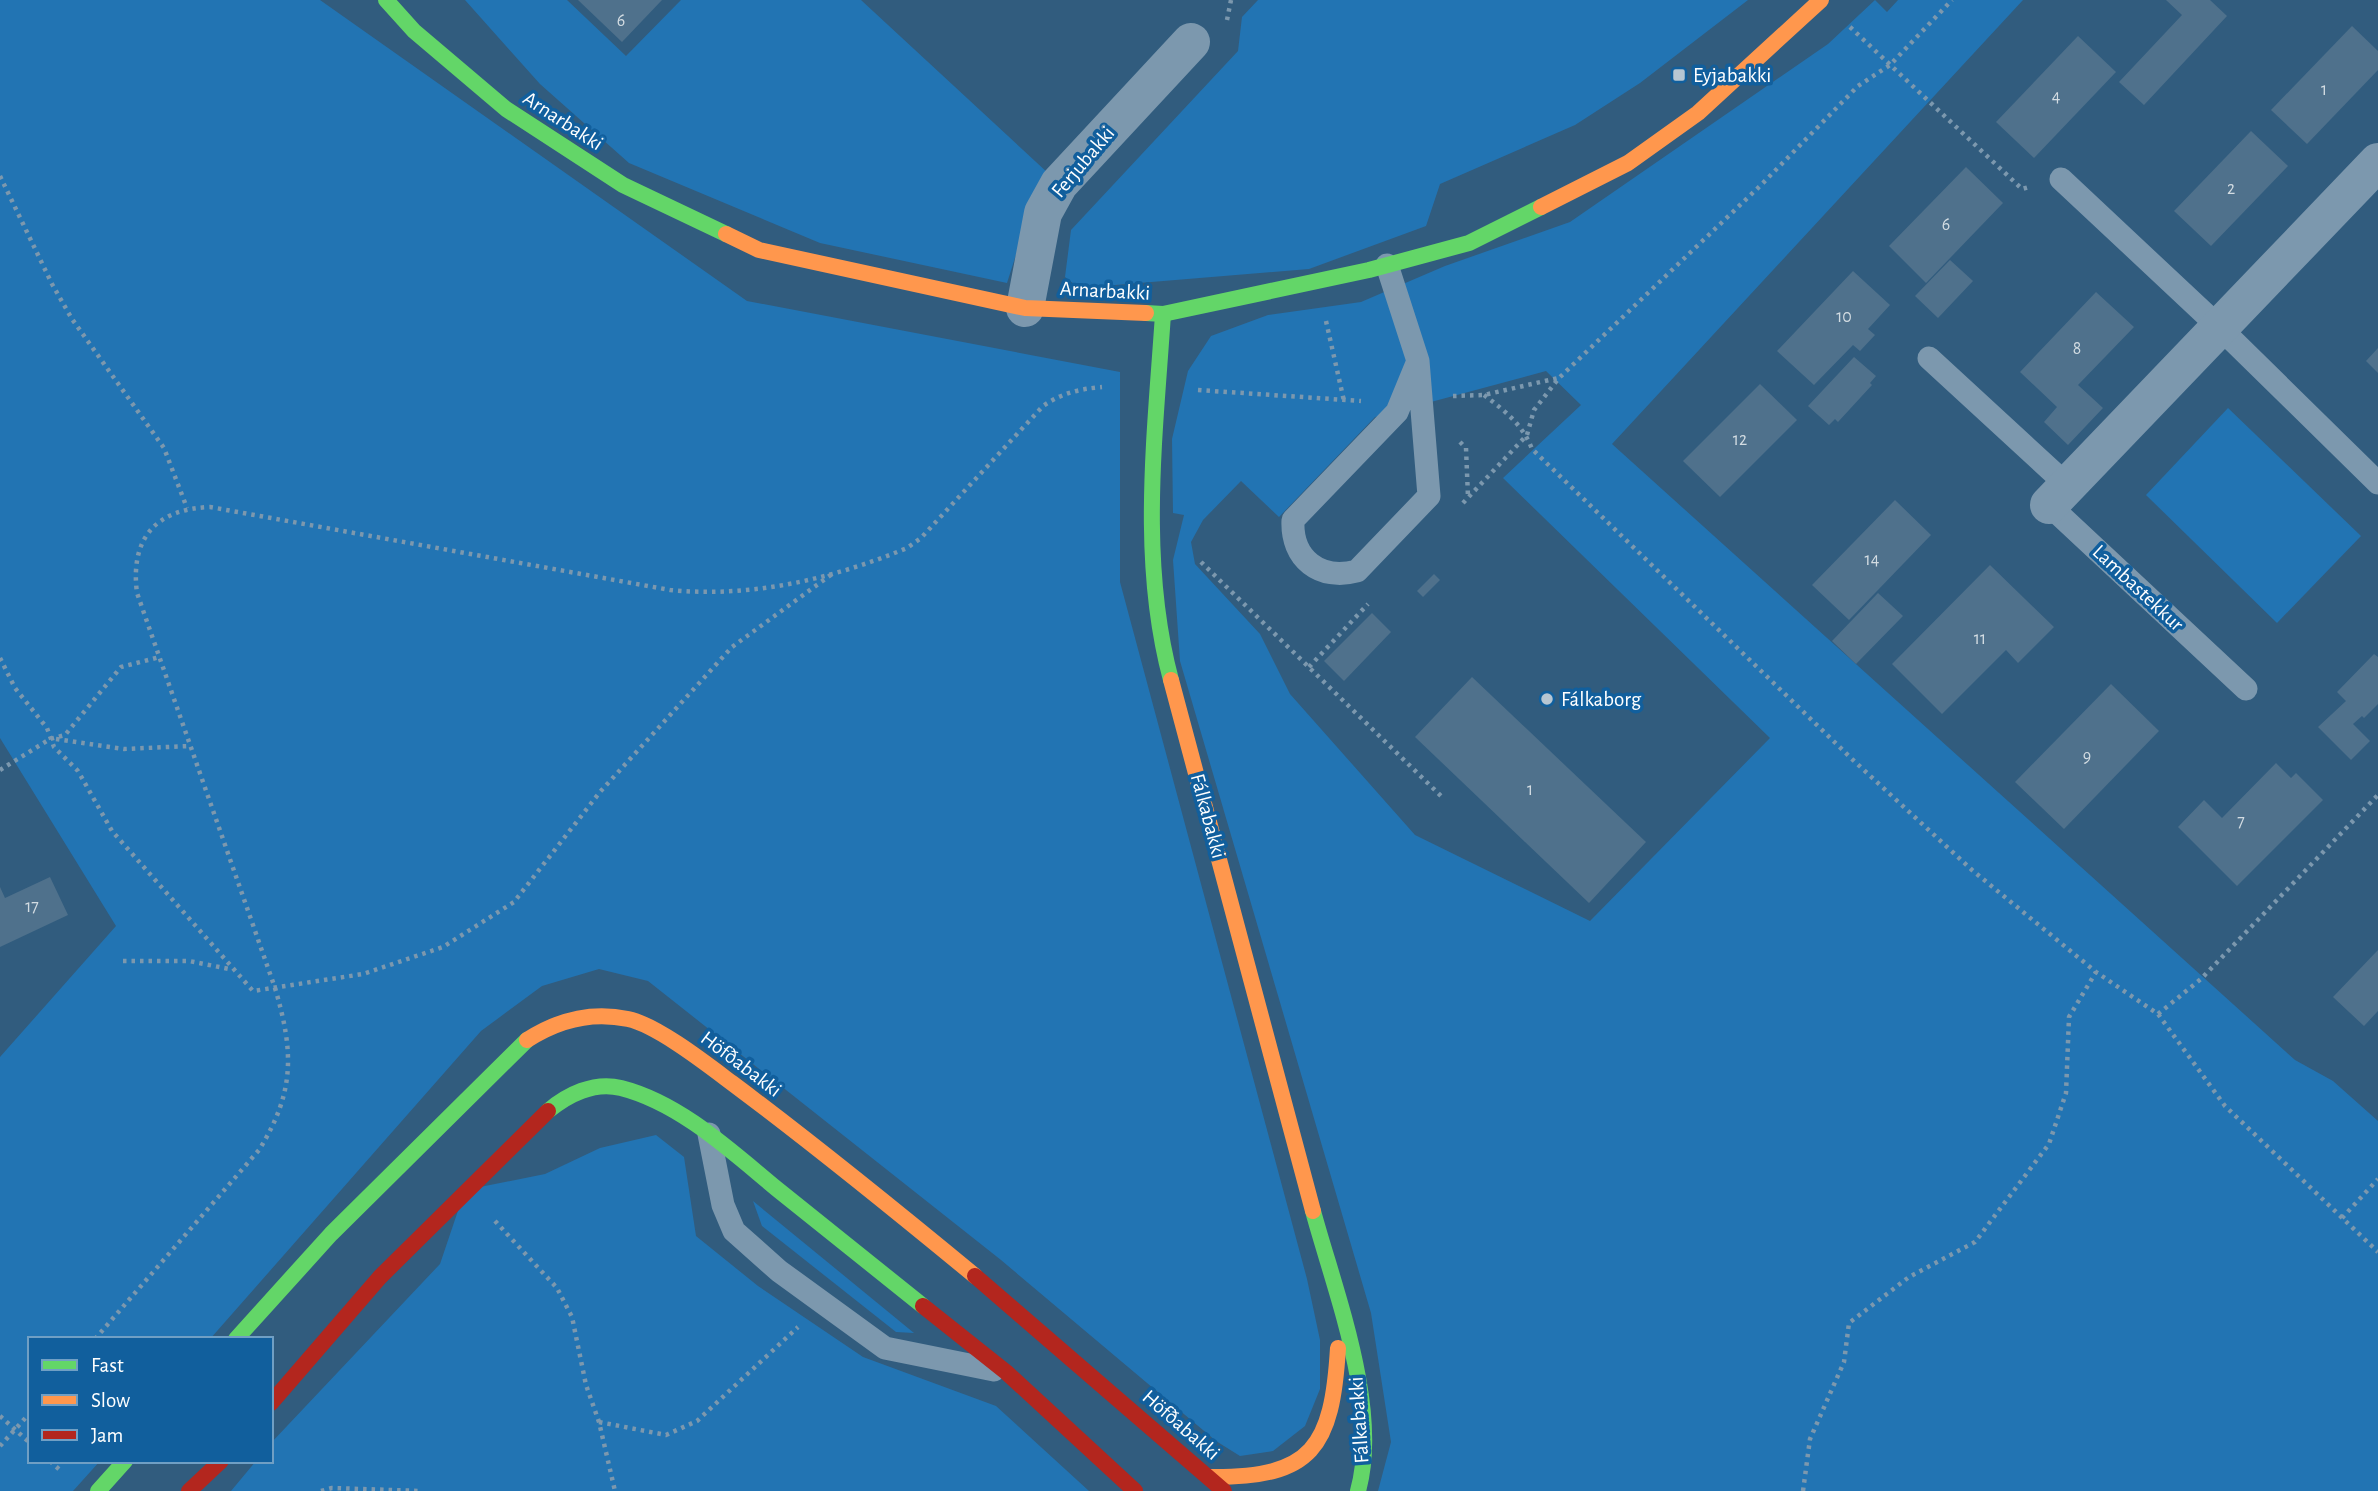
<svg xmlns="http://www.w3.org/2000/svg" width="2378" height="1491" font-family="'Alegreya Sans',sans-serif">
	<rect width="100%" height="100%" fill="#315c7e"/>
	<!-- green -->
	<g fill="#2274b3" fill-rule="evenodd">
		<path d="M0,0H320L747,301L1120,372V582L1307,1279L1320,1340V1389L1305,1426L1273,1451L1240,1456L1216,1441L1001,1260L648,981L599,969L542,986L481,1031L210,1339H30V1461H100L73,1491H0V1057L116,926L0,738Z"/>
		<path d="M465,0H567L626,56L681,0H861L1049,174L1021,239L1007,283L820,243L629,163L540,84Z"/>
		<path d="M1258,0H1748L1640,83L1575,125L1440,184L1426,226L1309,269L1079,288L1065,277L1071,230L1238,51L1242,17Z"/>
		<path d="M1875,0L1887,12L1898,0H2023L1612,444L2295,1060L2333,1081L2378,1121V1491H1378L1391,1442L1371,1313L1180,661L1173,560L1184,515L1173,513L1172,439L1188,371L1211,336L1268,315L1361,302L1445,266L1570,222L1828,44ZM1546,371L1581,405L1503,478L1770,738L1590,921L1415,835L1290,694L1260,634L1195,564L1191,542L1203,520L1241,481L1279,517L1375,417Z"/>
		<path d="M2228,408L2361,536L2277,623L2146,495Z"/>
		<path d="M656,1135L684,1157L696,1236L758,1286L863,1357L996,1406L1089,1491H231L256,1461H271V1443L440,1264L465,1190L545,1174L600,1148Z"/>
		<path d="M753,1201L914,1333L896,1332L762,1226Z"/>
	</g>
	<!-- building -->
	<g fill="#4f718c">
		<path d="M578,0H662L622,42Z"/>
		<path d="M2166,0H2210L2227,16L2144,105L2119,82L2182,15Z"/>
		<path d="M2352,26L2378,51V70L2307,144L2271,110Z"/>
		<path d="M2078,36L2116,72L2034,158L1996,122Z"/>
		<path d="M2251,131L2288,166L2211,246L2174,211Z"/>
		<path d="M1966,167L2003,203L1926,283L1889,246Z"/>
		<path d="M1950,260L1973,281L1938,318L1915,296Z"/>
		<path d="M1853,271L1890,305L1868,329L1875,335L1860,351L1853,345L1814,385L1777,351Z"/>
		<path d="M2096,292L2134,327L2078,385L2103,408L2068,445L2044,422L2057,407L2020,372Z"/>
		<path d="M2378,348V373L2366,361Z"/>
		<path d="M1854,357L1876,376L1870,383L1872,385L1838,422L1835,419L1829,425L1808,406Z"/>
		<path d="M1760,384L1797,420L1720,497L1683,461Z"/>
		<path d="M1895,500L1931,535L1849,620L1812,585Z"/>
		<path d="M1990,565L2054,627L2018,663L2006,650L1942,714L1892,664Z"/>
		<path d="M1434,574L1440,580L1423,597L1417,591Z"/>
		<path d="M1878,593L1903,616L1856,664L1832,641Z"/>
		<path d="M1372,613L1391,632L1344,681L1324,661Z"/>
		<path d="M2374,654L2378,657V704L2364,718L2362,716L2353,724L2370,741L2351,760L2318,727L2346,701L2337,692Z"/>
		<path d="M1472,677L1646,842L1589,903L1415,737Z"/>
		<path d="M2111,684L2159,731L2064,829L2015,782Z"/>
		<path d="M2276,763L2291,778L2296,773L2323,800L2237,886L2178,827L2204,800L2222,818Z"/>
		<path d="M50,877L68,915L0,947V887L5,898Z"/>
		<path d="M2378,950V1011L2364,1026L2333,997Z"/>
	</g>
	<g fill="none" stroke-linecap="round" stroke-linejoin="round">
		<!-- path -->
		<g stroke="#7c98ae" stroke-width="4.5" stroke-dasharray="3.5 5" stroke-linecap="butt">
			<path d="M1227,20L1231,0"/>
			<path d="M1850,27L2022,189L2029,187"/>
			<path d="M0,176L52,284L72,319L164,448L187,508"/>
			<path d="M1326,321L1344,401"/>
			<path d="M1198,390L1361,401"/>
			<path d="M1484,395C1504,410 1523,425 1532,449L1853,760L1972,870L2096,972L2158,1014L2225,1106L2378,1252"/>
			<path d="M1453,396L1484,395L1558,378"/>
			<path d="M1460,442L1466,448L1468,497"/>
			<path d="M1463,503L1527,435L1534,410L1559,378L1761,185L1858,86L1890,65L1952,0"/>
			<path d="M1201,562L1442,797"/>
			<path d="M0,658L15,688L47,728L54,747L78,771L112,831L253,991L363,974L443,947L514,902L600,792L732,647L832,574"/>
			<path d="M1309,667L1368,604"/>
			<path d="M56,739L124,749L190,746"/>
			<path d="M0,770L50,739L65,735L121,667L160,657"/>
			<path d="M123,961H189L229,969"/>
			<path d="M2158,1014L2201,979L2378,795"/>
			<path d="M2342,1218L2378,1179"/>
			<path d="M495,1221L557,1288L572,1317L586,1385L599,1422L615,1491"/>
			<path d="M95,1339L259,1150C295,1092 294,1052 275,988L137,593C130,539 155,509 210,507L670,590C752,598 832,579 907,548L921,538L1043,406C1062,393 1079,389 1102,387"/>
			<path d="M0,1416L30,1443"/>
			<path d="M599,1422L666,1435L697,1421L798,1327"/>
			<path d="M0,1446L30,1413"/>
			<path d="M50,1461L62,1472"/>
			<path d="M321,1491L332,1488L421,1491"/>
			<path d="M1803,1491L1810,1439L1844,1362L1849,1323L1909,1277L1975,1242L2049,1144L2066,1093L2069,1017L2096,972"/>
		</g>
		<!-- lane -->
		<g stroke="#7c98ae" stroke-width="23">
			<path d="M2061,179L2219,327L2378,483"/>
			<path d="M1387,265L1418,361L1397,412L1293,520C1291,559 1320,581 1357,571L1429,496L1418,361"/>
			<path d="M1929,358L2067,485"/>
			<path d="M2049,505L2246,689"/>
			<path d="M709,1134L723,1205L734,1231L779,1271L885,1348L994,1370"/>
		</g>
		<!-- street -->
		<g stroke="#7c98ae" stroke-width="38">
			<path d="M1025,308L1043,213L1059,184L1191,42"/>
			<path d="M2049,505L2378,162"/>
		</g>
		<!-- fast -->
		<g stroke="#63d668" stroke-width="16">
			<path d="M386,0L414,31L506,109L623,185L726,234"/>
			<path d="M1146,313L1163,314L1369,270L1469,243L1541,207"/>
			<path d="M1163,314C1155,436 1139,561 1171,680"/>
			<path d="M548,1111C567,1095 594,1081 621,1088C680,1103 731,1151 777,1189C826,1228 874,1267 923,1306"/>
			<path d="M1313,1211C1335,1292 1381,1408 1358,1491"/>
			<path d="M236,1339L331,1234L527,1040"/>
			<path d="M98,1491L125,1461"/>
		</g>
		<!-- slow -->
		<g stroke="#ff974d" stroke-width="16">
			<path d="M1541,207L1628,163L1698,113L1821,0"/>
			<path d="M726,234L759,250L1025,308L1146,313"/>
			<path d="M1171,680L1313,1211"/>
			<path d="M527,1040C558,1020 591,1011 628,1019C657,1025 708,1065 732,1083C815,1145 895,1210 975,1276"/>
			<path d="M1210,1477C1313,1478 1332,1447 1338,1348"/>
		</g>
		<!-- jam -->
		<g stroke="#b3261e" stroke-width="16">
			<path d="M975,1276L1224,1491"/>
			<path d="M923,1306L1006,1372L1135,1491"/>
			<path d="M271,1403L380,1277L548,1111"/>
			<path d="M189,1491L221,1461"/>
		</g>
	</g>
	<!-- markers -->
	<g fill="#b7c6d2" stroke="#115f9d" stroke-width="2.5">
		<rect x="1672" y="68" width="14" height="14" rx="3.5"/>
		<circle cx="1547" cy="699" r="7"/>
	</g>
	<g text-anchor="middle" dominant-baseline="central" stroke-width="7" stroke-linejoin="round" paint-order="stroke">
		<!-- number labels -->
		<g font-size="18" fill="#d3dce2">
			<text x="621" y="21">6</text>
			<text x="2324" y="90">1</text>
			<text x="2056" y="97">4</text>
			<text x="2231" y="189">2</text>
			<text x="1946" y="225">6</text>
			<text x="1844" y="317">10</text>
			<text x="2077" y="349">8</text>
			<text x="1740" y="440">12</text>
			<text x="1872" y="560">14</text>
			<text x="1980" y="639">11</text>
			<text x="2087" y="757">9</text>
			<text x="1530" y="790">1</text>
			<text x="2241" y="822">7</text>
			<text x="32" y="907">17</text>
		</g>
		<!-- poi labels -->
		<g font-size="21" fill="#fff" stroke="#115f9d" text-anchor="start">
			<text x="1693" y="75">Eyjabakki</text>
			<text x="1561" y="699">Fálkaborg</text>
		</g>
		<!-- street labels -->
		<g font-size="21" fill="#fff" stroke="#115f9d">
			<text transform="translate(563 121) rotate(33)">Arnarbakki</text>
			<text transform="translate(1083 162) rotate(-50)">Ferjubakki</text>
			<text transform="translate(1105 291) rotate(3)">Arnarbakki</text>
			<text transform="translate(2138 588) rotate(43)">Lambastekkur</text>
			<text transform="translate(1208 816) rotate(75)">Fálkabakki</text>
			<text transform="translate(741 1064) rotate(37)">Höfðabakki</text>
			<text transform="translate(1359 1420) rotate(-94)">Fálkabakki</text>
			<text transform="translate(1181 1425) rotate(41)">Höfðabakki</text>
		</g>
	</g>
	<!-- legend -->
	<rect x="28" y="1337" width="245" height="126" fill="#115f9d" stroke="#709fc4" stroke-width="2"/>
	<rect x="42" y="1360" width="35" height="10" fill="#63d668" stroke="#709fc4" stroke-width="2"/>
	<text x="91" y="1372" font-size="21" fill="#ffffff">Fast</text>
	<rect x="42" y="1395" width="35" height="10" fill="#ff974d" stroke="#709fc4" stroke-width="2"/>
	<text x="91" y="1407" font-size="21" fill="#ffffff">Slow</text>
	<rect x="42" y="1430" width="35" height="10" fill="#b3261e" stroke="#709fc4" stroke-width="2"/>
	<text x="91" y="1442" font-size="21" fill="#ffffff">Jam</text>
</svg>
